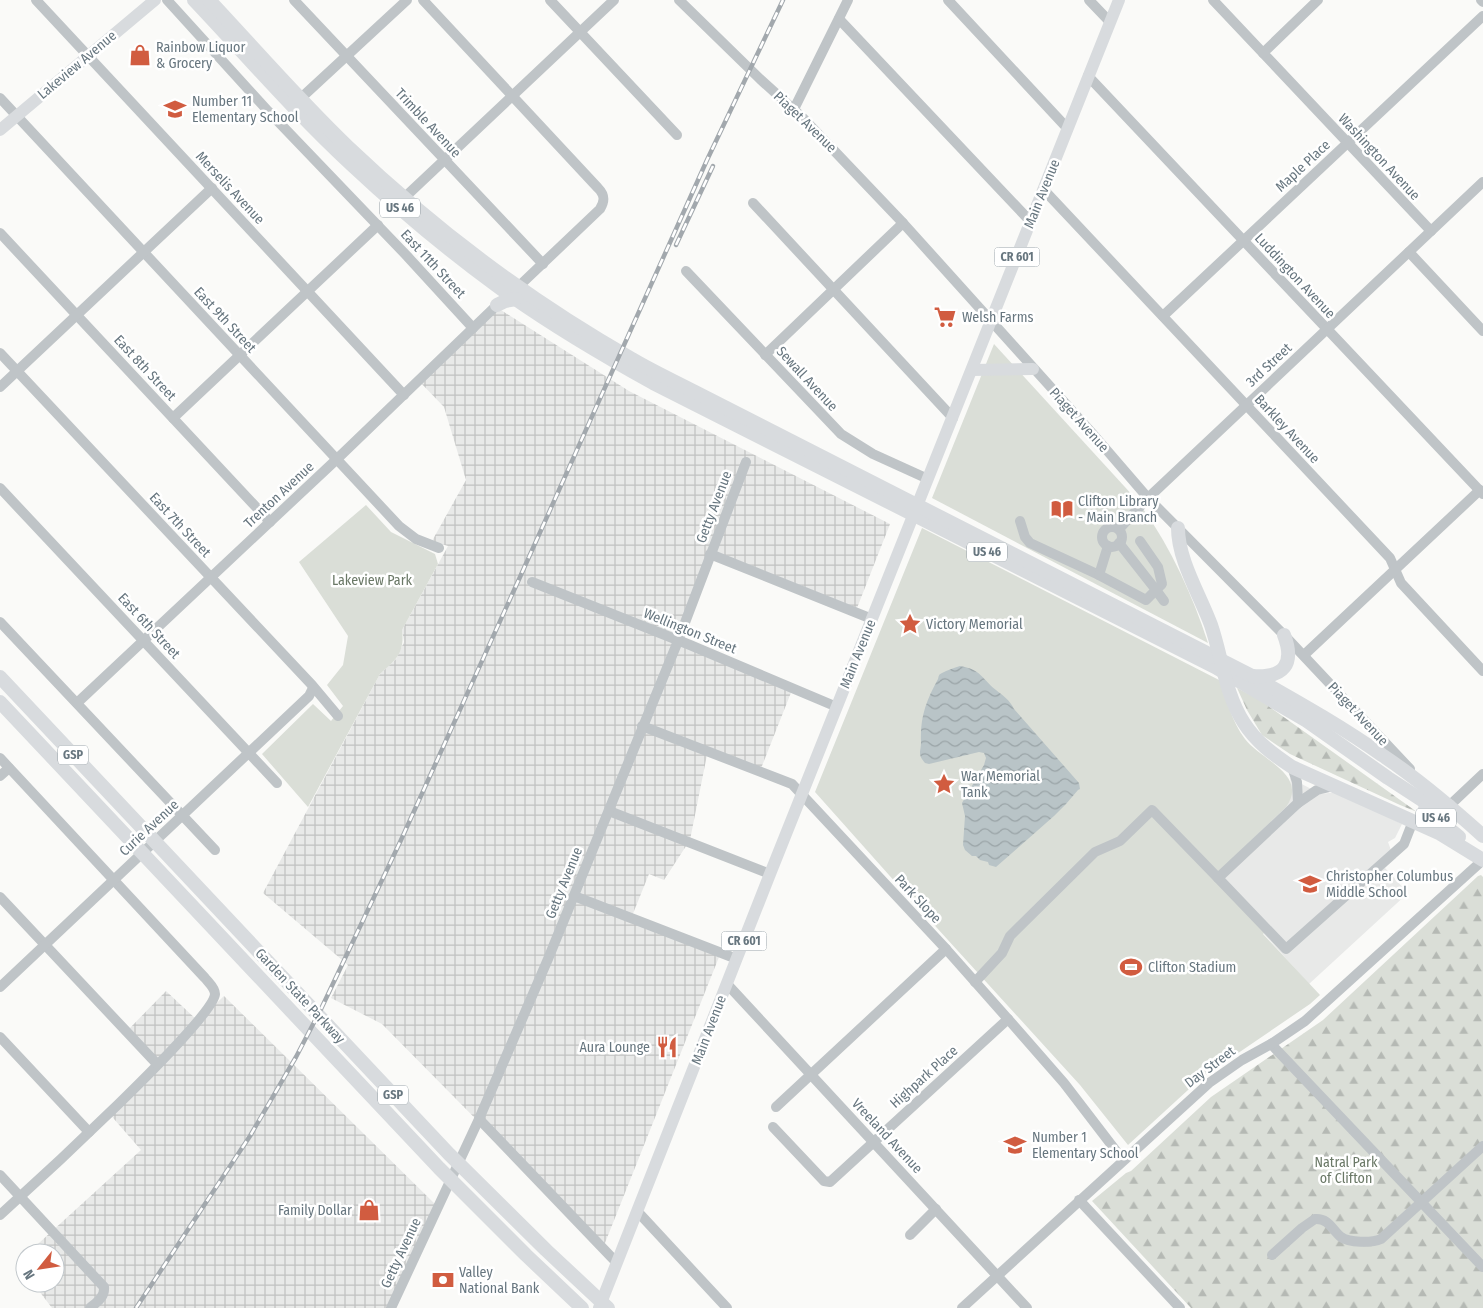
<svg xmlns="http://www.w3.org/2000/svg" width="1483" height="1308" font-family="'Fira Sans Condensed',sans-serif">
	<defs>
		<pattern id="industrial-grid" width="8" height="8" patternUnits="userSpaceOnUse" patternTransform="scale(1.25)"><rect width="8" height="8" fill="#e8e9e8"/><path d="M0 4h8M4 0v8" fill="none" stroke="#c0c1c1"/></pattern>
		<pattern id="forest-firs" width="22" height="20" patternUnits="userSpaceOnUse" patternTransform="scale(1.25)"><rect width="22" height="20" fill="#daded7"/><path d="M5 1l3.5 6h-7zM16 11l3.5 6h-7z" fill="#b5b9b4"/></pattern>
		<pattern id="water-waves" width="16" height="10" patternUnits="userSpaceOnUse" patternTransform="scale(1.25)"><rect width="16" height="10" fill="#b9c4c7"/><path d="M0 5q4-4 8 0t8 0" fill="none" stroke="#9aa4a7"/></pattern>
	</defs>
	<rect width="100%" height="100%" fill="#fafaf8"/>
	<!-- built -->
	<path fill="#e8e9e8" d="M1290,778L1321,794L1337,792L1402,824L1395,838L1388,842L1392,853L1396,858L1385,868L1408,893L1309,984L1263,933L1265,932L1213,877L1292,792Z"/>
	<!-- industrial -->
	<g fill="url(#industrial-grid)">
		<path d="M496,307L629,391L890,524L857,608L712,550L678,640L794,685L760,771L708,750L690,840L664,880L649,874L632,916L721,952L603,1248L382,1024L331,998L348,965L263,893L380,674L396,659L404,642L402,630L448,546L432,541L466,480L444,407L418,380Z"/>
		<path d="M166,991L198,1021L224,996L438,1207L393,1308H52L33,1283H55V1253H28L141,1150L107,1111L157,1061L127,1031Z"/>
	</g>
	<!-- forest -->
	<g fill="url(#forest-firs)">
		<path d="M1237,688L1260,700L1417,812L1400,805L1290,754L1262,735L1247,710Z"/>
		<path d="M1481,875L1483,877V1308H1191L1092,1201L1126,1173L1131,1171L1211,1097L1323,1020L1478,876Z"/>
	</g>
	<!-- green -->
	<g fill="#daded7">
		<path d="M994,344L1135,498C1168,541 1191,591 1208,643L932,498Z"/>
		<path d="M366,505L391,532L435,554L438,564L402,630C405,653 396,660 380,674L308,807L262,754L313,704L331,721L343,706L327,685L343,665L348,636L299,562Z"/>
		<path d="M922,528L1221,681C1227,701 1232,722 1245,739C1261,760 1309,775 1286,807L1213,877L1265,932L1263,934L1320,995L1310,1004L1200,1079L1128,1145L1080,1085L897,884L815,792Z"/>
	</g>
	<!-- water -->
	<path fill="url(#water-waves)" d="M960,666C982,670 980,677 996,690C1002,695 1010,700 1014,709L1079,783L1080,789L1078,790L1066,804L1054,816L996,867L989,865L988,862L980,860L976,856H972L965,850L963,845L965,816L962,803L984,765L986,758L984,753L979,752L929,764L925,763C917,753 921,753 921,742C920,717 926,701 938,679C939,676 938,675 942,673C947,670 954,668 960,666Z"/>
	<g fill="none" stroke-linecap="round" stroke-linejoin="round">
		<!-- minor -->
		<g stroke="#bfc4c7" stroke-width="10">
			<path d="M36,0L404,395"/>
			<path d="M167,0L268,111L407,256L473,328"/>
			<path d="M294,0L543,264"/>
			<path d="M423,0L598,188C605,195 605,201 600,209L518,287"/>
			<path d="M550,0L677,135"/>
			<path d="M679,0L760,79L803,118L903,223L1092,433L1148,498L1284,635L1410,769"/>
			<path d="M948,0L1068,129"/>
			<path d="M1089,0L1110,22"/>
			<path d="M1213,0L1431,231"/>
			<path d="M1481,0L1483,2"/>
			<path d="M839,19L1031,222"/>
			<path d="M1263,53L1318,0"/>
			<path d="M1088,76L1483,494"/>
			<path d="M0,98L399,526L416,539L439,548"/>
			<path d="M301,98L407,0"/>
			<path d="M794,109L848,0"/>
			<path d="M1044,190L1390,558L1401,583L1483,671"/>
			<path d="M404,198L614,0"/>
			<path d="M753,203L953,418"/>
			<path d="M0,233L270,522"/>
			<path d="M1409,252L1483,331"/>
			<path d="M686,271L841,434L873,454L928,479"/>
			<path d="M1163,316L1483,16"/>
			<path d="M0,353L312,685L338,716"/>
			<path d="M765,355L903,223"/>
			<path d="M0,387L212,188"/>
			<path d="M173,418L378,225"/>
			<path d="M0,488L277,783"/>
			<path d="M1020,521L1025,537L1030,543L1099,575L1108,546"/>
			<circle cx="1112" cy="537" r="10"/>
			<path d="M1119,529L1148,498L1483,182"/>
			<path d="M1140,541L1158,567L1162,584L1156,590L1164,601"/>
			<path d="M710,554L872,619"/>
			<path d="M1099,575L1146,600L1156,590L1119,543"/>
			<path d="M532,582L690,645L837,707"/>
			<path d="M0,622L215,850"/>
			<path d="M1304,655L1480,490"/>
			<path d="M77,703L337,459L497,305"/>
			<path d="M642,726L792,784L946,949L1008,1019L1064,1083L1123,1160"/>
			<path d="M0,758L205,978C209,983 215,988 215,994C214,1020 30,1188 0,1215"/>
			<path d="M1292,767L1297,782L1298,803L1218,878L1286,949L1404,844L1413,821"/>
			<path d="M0,776L9,768"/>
			<path d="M1298,803L1317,790L1334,786"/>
			<path d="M1449,806L1483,774"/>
			<path d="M609,811L770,874"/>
			<path d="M574,896L737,959"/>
			<path d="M0,897L157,1064"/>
			<path d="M975,982L1002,953L1010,936L1095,852L1120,841L1152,810L1218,878"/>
			<path d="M727,984L1027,1308"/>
			<path d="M0,987L309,696L313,688"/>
			<path d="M0,1037L89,1132"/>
			<path d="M1271,1044L1483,1267"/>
			<path d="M776,1107L946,949"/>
			<path d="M479,1119L617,1263"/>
			<path d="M773,1127L824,1181L830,1182L1008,1019"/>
			<path d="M0,1175L104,1287C105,1297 97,1302 90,1308"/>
			<path d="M1079,1200L1180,1308"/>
			<path d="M637,1211L727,1308"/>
			<path d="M910,1235L936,1209"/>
			<path d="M1272,1255L1302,1228L1315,1219C1329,1218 1332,1230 1341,1237C1349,1243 1372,1243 1381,1239L1483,1146"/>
			<path d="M391,1308L479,1119L548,959L678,641L746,462"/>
			<path d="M962,1308L1209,1083L1242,1060L1271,1044L1305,1021L1483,860"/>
		</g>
		<!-- major -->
		<g stroke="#d8dbde" stroke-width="12">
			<path d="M0,130L155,0"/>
			<path d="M972,370L1033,369"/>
			<path d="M599,1308L770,874L1119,0"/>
		</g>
		<!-- highway -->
		<g stroke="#d8dbde" stroke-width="14">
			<path d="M194,0C246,55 296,113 351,164C397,207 445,248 496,285C546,322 599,353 653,383L1215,667L1307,721L1388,778L1431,806L1439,811L1445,810L1449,806"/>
			<path d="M209,0C255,49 299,100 347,146C433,228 528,300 632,359C652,371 674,381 695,392L1252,676C1296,701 1341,726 1382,755C1418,779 1451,807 1483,836"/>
			<path d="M497,305L505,301L516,299"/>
			<path d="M1178,528C1178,560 1200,595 1211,625C1222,657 1225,694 1244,723C1256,742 1274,755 1292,767L1439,833L1483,860"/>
			<path d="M1253,676C1284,678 1295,664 1284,635"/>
			<path d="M0,677L449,1154L546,1250L608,1308"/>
			<path d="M0,702L439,1168L526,1255L582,1308"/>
			<path d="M1425,809L1459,837"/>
		</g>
		<!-- rail casing -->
		<g stroke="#a2a8ad" stroke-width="4.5">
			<g id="rail">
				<path d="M676,245L713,166"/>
				<path d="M136,1308L250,1136L296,1057L321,1009L401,840L520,577L707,160L783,0"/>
			</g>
		</g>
		<!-- rail -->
		<use href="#rail" stroke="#fff" stroke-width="2.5" stroke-dasharray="8" stroke-linecap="butt"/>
	</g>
	<!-- icons -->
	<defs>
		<g id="shop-bare" transform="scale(1.725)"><path d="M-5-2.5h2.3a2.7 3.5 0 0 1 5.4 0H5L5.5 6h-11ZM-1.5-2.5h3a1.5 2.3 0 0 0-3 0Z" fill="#d15c40" stroke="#fff" stroke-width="2.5" paint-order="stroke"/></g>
		<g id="school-bare" transform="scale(1.725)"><path d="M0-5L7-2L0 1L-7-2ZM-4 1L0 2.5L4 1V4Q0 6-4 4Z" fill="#d15c40" stroke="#fff" stroke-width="2.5" paint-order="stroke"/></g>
		<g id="supermarket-bare" transform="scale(1.725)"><path d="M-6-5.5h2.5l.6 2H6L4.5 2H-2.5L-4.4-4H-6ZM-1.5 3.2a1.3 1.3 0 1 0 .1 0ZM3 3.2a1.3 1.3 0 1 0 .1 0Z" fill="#d15c40" stroke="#fff" stroke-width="2.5" paint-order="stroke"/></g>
		<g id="library-bare" transform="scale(1.725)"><path d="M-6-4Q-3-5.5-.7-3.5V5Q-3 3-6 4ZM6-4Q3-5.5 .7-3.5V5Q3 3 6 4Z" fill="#d15c40" stroke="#fff" stroke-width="2.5" paint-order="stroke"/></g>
		<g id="sight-bare" transform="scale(1.725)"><path d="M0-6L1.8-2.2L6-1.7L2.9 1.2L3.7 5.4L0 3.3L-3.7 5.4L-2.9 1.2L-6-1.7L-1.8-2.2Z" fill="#d15c40" stroke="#fff" stroke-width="2.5" paint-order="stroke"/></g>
		<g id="stadium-bare" transform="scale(1.725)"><path d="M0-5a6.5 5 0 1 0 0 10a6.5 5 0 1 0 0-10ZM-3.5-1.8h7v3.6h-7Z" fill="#d15c40" stroke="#fff" stroke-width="2.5" paint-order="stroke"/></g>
		<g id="restaurant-bare" transform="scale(1.725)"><path d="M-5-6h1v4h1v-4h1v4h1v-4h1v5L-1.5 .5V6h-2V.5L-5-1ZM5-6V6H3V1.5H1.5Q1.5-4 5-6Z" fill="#d15c40" stroke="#fff" stroke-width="2.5" paint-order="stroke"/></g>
		<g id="bank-bare" transform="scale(1.725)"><path d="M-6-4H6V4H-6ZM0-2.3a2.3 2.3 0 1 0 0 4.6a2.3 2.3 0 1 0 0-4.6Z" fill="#d15c40" stroke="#fff" stroke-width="2.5" paint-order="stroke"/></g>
	</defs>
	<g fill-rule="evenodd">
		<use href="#shop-bare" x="140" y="55"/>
		<use href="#school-bare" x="175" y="109"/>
		<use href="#supermarket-bare" x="945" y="317"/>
		<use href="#library-bare" x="1062" y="509"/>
		<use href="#sight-bare" x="910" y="624"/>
		<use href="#sight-bare" x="944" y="784"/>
		<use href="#school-bare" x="1310" y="884"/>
		<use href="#stadium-bare" x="1131" y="967"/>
		<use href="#restaurant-bare" x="667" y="1047"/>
		<use href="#school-bare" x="1015" y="1145"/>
		<use href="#shop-bare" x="369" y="1210"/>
		<use href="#bank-bare" x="443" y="1280"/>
	</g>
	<g text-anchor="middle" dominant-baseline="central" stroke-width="5" stroke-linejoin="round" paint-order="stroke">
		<!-- shield labels -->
		<g fill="#fff" stroke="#959fa5" stroke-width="1">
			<rect x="380" y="198.5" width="40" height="19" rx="4"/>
			<rect x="994.5" y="247.5" width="45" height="19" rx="4"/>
			<rect x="967" y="542.5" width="40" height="19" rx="4"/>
			<rect x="58" y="745.5" width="30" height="19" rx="4"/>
			<rect x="1416" y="808.5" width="40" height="19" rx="4"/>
			<rect x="721.5" y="931.5" width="45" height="19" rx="4"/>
			<rect x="378" y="1085.5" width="30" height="19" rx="4"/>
		</g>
		<g font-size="12" font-weight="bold" fill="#67767f">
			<text x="400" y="208">US 46</text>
			<text x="1017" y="257">CR 601</text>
			<text x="987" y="552">US 46</text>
			<text x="73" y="755">GSP</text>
			<text x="1436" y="818">US 46</text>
			<text x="744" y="941">CR 601</text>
			<text x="393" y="1095">GSP</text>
		</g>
		<!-- poi labels -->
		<g font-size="14" fill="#67767f" stroke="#fff" text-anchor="start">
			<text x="156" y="47">Rainbow Liquor<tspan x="156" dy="16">&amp; Grocery</tspan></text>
			<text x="192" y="101">Number 11<tspan x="192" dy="16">Elementary School</tspan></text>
			<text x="962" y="317">Welsh Farms</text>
			<text x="1078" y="501">Clifton Library<tspan x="1078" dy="16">- Main Branch</tspan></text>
			<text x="926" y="624">Victory Memorial</text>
			<text x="961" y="776">War Memorial<tspan x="961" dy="16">Tank</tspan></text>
			<text x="1326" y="876">Christopher Columbus<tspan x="1326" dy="16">Middle School</tspan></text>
			<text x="1148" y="967">Clifton Stadium</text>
			<text x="650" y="1047" text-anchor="end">Aura Lounge</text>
			<text x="1032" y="1137">Number 1<tspan x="1032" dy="16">Elementary School</tspan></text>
			<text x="352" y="1210" text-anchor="end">Family Dollar</text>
			<text x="459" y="1272">Valley<tspan x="459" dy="16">National Bank</tspan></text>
		</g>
		<!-- street labels -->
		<g font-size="14" fill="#67767f" stroke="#fff">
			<text transform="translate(77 65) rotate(-40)">Lakeview Avenue</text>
			<text transform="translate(805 122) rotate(44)">Piaget Avenue</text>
			<text transform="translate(428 123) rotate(47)">Trimble Avenue</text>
			<text transform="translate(1379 157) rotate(47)">Washington Avenue</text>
			<text transform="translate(1303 166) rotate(-43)">Maple Place</text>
			<text transform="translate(230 188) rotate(47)">Merselis Avenue</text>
			<text transform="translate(1042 194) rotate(-68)">Main Avenue</text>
			<text transform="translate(433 264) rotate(47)">East 11th Street</text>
			<text transform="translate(1295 276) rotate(47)">Luddington Avenue</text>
			<text transform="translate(225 320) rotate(47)">East 9th Street</text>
			<text transform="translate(1269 365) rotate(-43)">3rd Street</text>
			<text transform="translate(145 368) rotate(47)">East 8th Street</text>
			<text transform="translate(807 379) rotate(47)">Sewall Avenue</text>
			<text transform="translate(1079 420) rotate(48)">Piaget Avenue</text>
			<text transform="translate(1287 429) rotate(47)">Barkley Avenue</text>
			<text transform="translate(279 495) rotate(-43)">Trenton Avenue</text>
			<text transform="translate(714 507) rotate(-69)">Getty Avenue</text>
			<text transform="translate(180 525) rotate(47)">East 7th Street</text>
			<text transform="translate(149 626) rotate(47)">East 6th Street</text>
			<text transform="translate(690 631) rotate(22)">Wellington Street</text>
			<text transform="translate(858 654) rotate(-68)">Main Avenue</text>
			<text transform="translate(1358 714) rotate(47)">Piaget Avenue</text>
			<text transform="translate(149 828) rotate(-43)">Curie Avenue</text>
			<text transform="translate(564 883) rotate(-68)">Getty Avenue</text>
			<text transform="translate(918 899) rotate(47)">Park Slope</text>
			<text transform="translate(300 996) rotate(47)">Garden State Parkway</text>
			<text transform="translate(709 1030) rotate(-69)">Main Avenue</text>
			<text transform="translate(1210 1067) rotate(-37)">Day Street</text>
			<text transform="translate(924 1077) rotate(-42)">Highpark Place</text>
			<text transform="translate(887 1136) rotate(47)">Vreeland Avenue</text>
			<text transform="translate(401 1253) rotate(-65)">Getty Avenue</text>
		</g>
		<!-- park labels -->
		<g font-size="14" fill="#6a7866" stroke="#fff">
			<text x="372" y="580">Lakeview Park</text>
			<text x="1346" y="1162">Natral Park<tspan x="1346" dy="16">of Clifton</tspan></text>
		</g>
	</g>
	<!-- north arrow -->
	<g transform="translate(40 1268) rotate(240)"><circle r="24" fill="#ffffff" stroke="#c2c8cc"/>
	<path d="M0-4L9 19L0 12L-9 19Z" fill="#d15c40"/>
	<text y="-8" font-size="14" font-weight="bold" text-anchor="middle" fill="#67767f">N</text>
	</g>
</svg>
